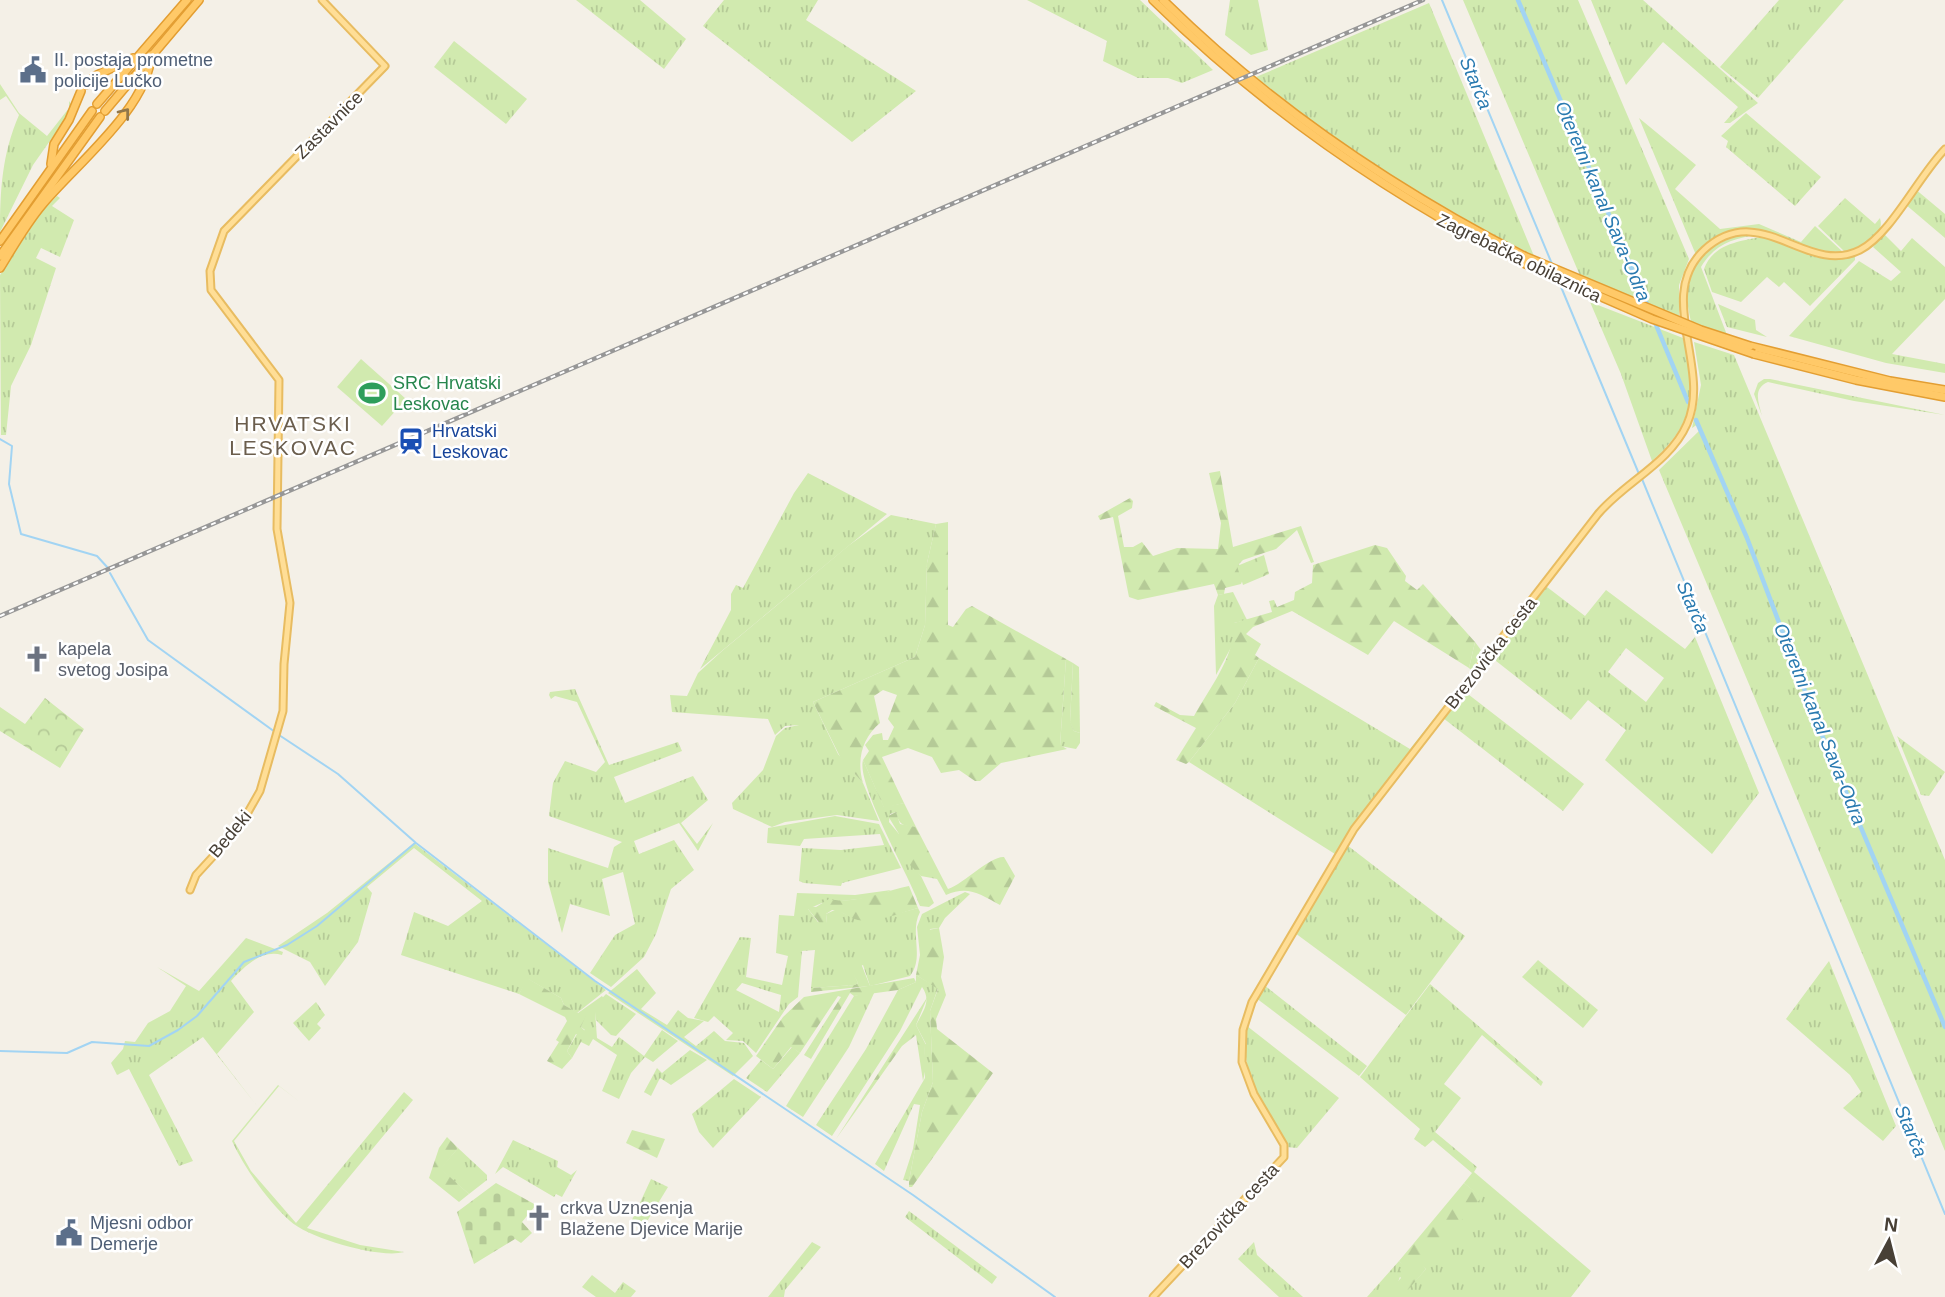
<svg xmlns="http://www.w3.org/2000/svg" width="1945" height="1297" font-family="Helvetica,sans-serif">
	<defs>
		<pattern id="grass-tufts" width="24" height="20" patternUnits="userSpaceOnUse" patternTransform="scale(1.75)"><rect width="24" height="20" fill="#d1eaaf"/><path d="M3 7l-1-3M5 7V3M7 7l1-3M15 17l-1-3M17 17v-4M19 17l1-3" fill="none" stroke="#b5ca97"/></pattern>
		<pattern id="forest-firs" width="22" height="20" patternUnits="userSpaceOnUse" patternTransform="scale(1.75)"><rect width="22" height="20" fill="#d1eaaf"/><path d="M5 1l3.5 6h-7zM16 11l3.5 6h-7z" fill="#b5ca97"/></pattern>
		<pattern id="cemetery-stones" width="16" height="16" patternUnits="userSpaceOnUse" patternTransform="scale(1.75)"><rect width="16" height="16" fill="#d1eaaf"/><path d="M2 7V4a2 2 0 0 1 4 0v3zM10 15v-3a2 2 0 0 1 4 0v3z" fill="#b5ca97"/></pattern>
		<pattern id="park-crowns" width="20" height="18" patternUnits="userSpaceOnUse" patternTransform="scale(1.75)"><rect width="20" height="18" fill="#d1eaaf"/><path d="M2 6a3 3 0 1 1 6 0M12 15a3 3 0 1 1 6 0" fill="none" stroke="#b5ca97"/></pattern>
	</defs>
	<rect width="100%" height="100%" fill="#f4f0e7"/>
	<!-- grass -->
	<g fill="url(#grass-tufts)" fill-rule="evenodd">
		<path d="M576,0H640L686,39L664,69Z"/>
		<path d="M724,0H818L806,20L916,91L852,142L703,26Z"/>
		<path d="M1027,0H1140L1213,70L1182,83L1168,78H1138L1103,61L1107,41Z"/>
		<path d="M1230,0H1258L1268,50L1251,55L1225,35Z"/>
		<path d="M1463,0H1578L1689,259L1679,285V316L1581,278Z"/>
		<path d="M1591,0H1643L1758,103L1730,123H1724L1738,107L1663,42L1626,85Z"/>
		<path d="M1779,0H1844L1758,98L1720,67Z"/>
		<path d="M1429,3L1534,256C1435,205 1342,148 1256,77Z"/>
		<path d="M454,41L527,99L506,124L434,67Z"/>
		<path d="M0,84L19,113L47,136L69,108V101L71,104L66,118L33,165L0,232C0,190 2,154 19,115L6,96L0,100Z"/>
		<path d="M1746,113L1821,177L1795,206L1726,147L1728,141L1721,136Z"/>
		<path d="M1639,118L1696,165L1675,189L1720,229L1759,224L1801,242L1815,226L1844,253C1784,257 1757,196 1696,255Z"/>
		<path d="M1914,188L1945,214V238L1905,204Z"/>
		<path d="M57,196L60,198L52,206L74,220L60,257L41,248L36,258L56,268L31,345L11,386L6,435H1L0,275L41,212Z"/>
		<path d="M1845,198L1875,224L1880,218C1886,237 1860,248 1845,252L1818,226Z"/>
		<path d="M1746,234L1757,235C1733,238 1714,245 1701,267L1727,335L1691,322C1689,313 1687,303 1687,294C1685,261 1718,239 1746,234Z"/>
		<path d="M1884,234L1901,251L1912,238L1945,267V299L1892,354L1945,364V373L1886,363L1789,336L1859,261L1891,281L1901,272L1873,247Z"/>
		<path d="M1766,236L1824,257H1855V260L1810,306L1784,282L1779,287L1767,277L1741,302L1712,292L1704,269C1714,242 1743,241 1766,236Z"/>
		<path d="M1590,302L1683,338C1696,391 1696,423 1652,461L1621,374Z"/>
		<path d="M1718,304L1755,320L1756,330L1767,337L1727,327Z"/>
		<path d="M1694,342L1734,355L1945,860V1151L1659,470L1700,430L1698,424L1692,428L1701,385Z"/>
		<path d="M1764,379H1770L1945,415L1854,401L1768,382C1752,389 1759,403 1762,416L1754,394L1758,383Z"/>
		<path d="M808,473L887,514L700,669L731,610V594L736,585L743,588L794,493Z"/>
		<path d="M891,515L936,524L927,563L925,625L915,657L813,702L838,754L863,783L879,821L837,815L785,822L772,827L733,809L732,803L763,770L776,736L785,728L799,725L785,726L775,735L768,719L672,712L670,695L687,696L698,673L722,651L848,546Z"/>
		<path d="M1547,587L1585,616L1606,590L1685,649L1695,637L1759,793L1712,854L1605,760L1626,730L1588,700L1571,720L1491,657ZM1626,648L1664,678L1646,702L1608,672Z"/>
		<path d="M1233,592L1247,620L1234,623V642L1216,675L1214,606L1218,595Z"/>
		<path d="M1475,642L1481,650L1480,663L1352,829L1254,991L1335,854L1189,762L1235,703L1259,658L1410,749L1472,671L1469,668Z"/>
		<path d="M1066,659L1073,663L1070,721L1074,731L1080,733V743L1076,749L1060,746Z"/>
		<path d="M575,689L609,765L678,742L682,751L614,777L625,803L693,776L708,800L681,823L697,844L713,823L698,851L679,823L634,841L639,854L674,840L694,870L671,889L656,934L644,957L611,987L590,973L615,935L635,924L623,872L602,879L610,916L570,904L562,933L548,882V848L608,868L614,847L622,842L549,816L553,783L565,761L596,772L605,762L577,702L555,696L551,699L549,695L550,692Z"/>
		<path d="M1464,691L1584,784L1563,811L1443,718Z"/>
		<path d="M1897,736L1945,772L1929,796L1921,795Z"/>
		<path d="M863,760L884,807L904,803L916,827C903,826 899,825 896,812L890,814L889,822L899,834L910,862L921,876L934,903L929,907L920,906C910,877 856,784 863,760Z"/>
		<path d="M835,816L879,824L901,868L842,883L841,886L804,883L799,881L802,848L841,850L884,845L880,834L804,839L800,846L767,843L768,828Z"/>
		<path d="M414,843L606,990L577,1013L564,1005L561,998L528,979L519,994L401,955L414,912L448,926L482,901L414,848L367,887L372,893L358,942L325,986L310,962L278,946L327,913Z"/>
		<path d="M1347,845L1465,936L1406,1015L1295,933Z"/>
		<path d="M891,890L878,897L822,903L808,909L818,922L827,923L826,914L837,909C863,928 890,915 918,908L920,912C909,933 925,957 910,976L870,986L863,965L852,970L858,983L855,985L811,988L815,950L802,951L798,997L789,1004L756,1053L743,1041L726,1040L733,1033L714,1016L708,1022L694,1018L740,937L751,938L746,977L782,985L788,956L776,953L779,915L794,916L797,893L855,895ZM742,983L781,995L779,1012L736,990Z"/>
		<path d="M965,892L970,894L945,918L939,928L930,929L925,955H920L917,927L922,914Z"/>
		<path d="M246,938L283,952L282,955C261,949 244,967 231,981L254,1012L217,1054L257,1106L203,1037L149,1075L193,1161L179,1166L129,1069L117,1075L111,1063L123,1049L125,1041L135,1042L148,1023L170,1011L186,986L157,967L199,991Z"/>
		<path d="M1538,960L1598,1010L1583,1028L1522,977Z"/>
		<path d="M1829,961L1896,1126L1883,1141L1843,1108L1861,1092L1850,1075L1786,1019Z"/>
		<path d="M637,969L656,993L641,1009L667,1025L678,1010L688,1018L704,1021L684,1037L696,1046L714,1031L725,1041L744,1043L753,1056L733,1076L608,993Z"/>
		<path d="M916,975L938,988L930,1011L933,1082L922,1112L909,1181L903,1180L913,1149L920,1105L914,1104L884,1171L875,1164L925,1078L924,1045L926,1044L916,1025C923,1011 932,1001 922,987L900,1031L832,1136L816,1125L866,1049L898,990L916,982Z"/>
		<path d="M1430,984L1543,1082L1541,1086L1482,1035L1444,1084L1461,1098L1435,1132L1477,1167L1474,1172L1591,1271L1571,1297H1367L1399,1261L1404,1266L1398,1282L1407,1290L1426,1269L1421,1265L1481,1197L1464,1183L1472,1173L1433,1140L1425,1147L1414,1139L1420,1129L1360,1077Z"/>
		<path d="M1264,985L1367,1066L1359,1076L1256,998Z"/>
		<path d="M875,991L849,1047L803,1117L786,1106L854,996Z"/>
		<path d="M606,994L636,1014L616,1036L611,1035L596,1020L595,1012L597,1038L612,1047L619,1037L644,1056L662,1030L678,1041L653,1062L645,1057L631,1073L619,1099L602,1091L617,1055L593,1039L589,1046L581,1042L572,1058L567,1051L577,1034L585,1030L581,1027L584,1017Z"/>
		<path d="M316,1002L325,1015L317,1024L321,1028L309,1041L293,1023Z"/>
		<path d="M1247,1026L1339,1098L1297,1148L1287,1147C1265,1108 1238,1073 1247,1026Z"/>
		<path d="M792,1047L800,1053L767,1092L746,1078L761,1060L773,1069Z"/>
		<path d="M690,1050L707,1060L671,1085L660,1078L651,1096L644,1092L657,1068L662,1073Z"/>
		<path d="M734,1079L761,1097L713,1148L699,1132L692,1114Z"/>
		<path d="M278,1085L300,1102L279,1086L234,1141L251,1171L296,1223L404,1092L413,1100L307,1228L360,1245L404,1252C380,1259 308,1238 290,1221C267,1200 245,1169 232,1141Z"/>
		<path d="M513,1140L558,1161L557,1167L571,1175L577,1170L562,1197L556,1194L554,1197L503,1167L495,1174Z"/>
		<path d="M458,1148L487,1175V1180L469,1194L440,1169Z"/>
		<path d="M651,1179L668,1187L643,1228L631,1222Z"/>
		<path d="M909,1211L997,1277L992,1284L905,1217Z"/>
		<path d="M812,1242L821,1247L785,1290L784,1297H768Z"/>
		<path d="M1254,1242L1257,1255L1303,1297H1279L1238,1259Z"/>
		<path d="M592,1275L615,1293L623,1282L636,1291L631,1297H596L582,1287Z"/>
	</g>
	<!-- forest -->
	<g fill="url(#forest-firs)">
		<path d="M1220,471L1233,547L1301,526L1314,562L1311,563L1297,530L1276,549L1243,560L1239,564L1243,579L1241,584L1225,588L1224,594L1218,595L1214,584L1138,600L1129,597L1113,517L1100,520L1098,516L1130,498L1133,501L1132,508L1118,516L1124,547H1133L1142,542L1153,556L1177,548L1218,549L1221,523L1209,473Z"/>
		<path d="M948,522V625L953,627L966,609L972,606L1066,659L1060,745L1067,749L1001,763L980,781H975L959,770L941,773L932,757L908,748L882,757L904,803L884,808L863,760L869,751L865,745L873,735L882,733L883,740H888L894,727L888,719L897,695L883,690L874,696L880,723C863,737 856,759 863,783L854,773H848L813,702L915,657L925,625L927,563L936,524Z"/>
		<path d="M1375,545L1387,548L1406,576L1405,581L1417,590L1423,584L1475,642L1469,668L1394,621L1368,655L1292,611L1253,627L1246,634L1261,644L1255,655L1259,658L1235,703L1189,762L1186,764L1176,760L1196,728L1154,706L1156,702L1180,715L1194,716C1210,687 1235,657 1234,623L1272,612L1269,601L1274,600L1277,607L1294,600L1295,592L1312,583L1313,565Z"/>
		<path d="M1073,663L1079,667L1080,733L1074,731L1070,722Z"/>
		<path d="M896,812L900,824L916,827L948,889C965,883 990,856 1004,857L1015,876L1000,905C980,894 968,885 946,895L937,879L921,876L904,859L898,844L899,834L888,816Z"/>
		<path d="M909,886L918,908C900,913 876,923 858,920C848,918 842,910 832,910L826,914L827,923L822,926L808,909V906L816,907L829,899C854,905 884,891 909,886Z"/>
		<path d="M939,928L944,957L941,977L946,995L936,1019L937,1029L993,1073L912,1187H909V1181L922,1112L933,1082L930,1011L938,989L916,975L920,955L925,954L923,931Z"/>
		<path d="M860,961L870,986L811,992V988L855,985L858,983L851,970Z"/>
		<path d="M527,978L561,998L564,1005L578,1013L602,996L604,999L585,1017L581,1027L585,1031L581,1037L576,1034L567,1051L572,1058L562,1069L547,1061L559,1042L556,1040L567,1021L565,1017L519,994Z"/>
		<path d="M914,978L916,982L898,990L854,996L850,993L811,1059L804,1055L841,997L838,996L800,1053L791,1047L773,1069L756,1056L783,1017L804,997Z"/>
		<path d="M928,996L916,1025L926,1045L924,1046L926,1067L923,1081L916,1035L902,1046L836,1139Z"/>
		<path d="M632,1130L665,1139L657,1158L626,1143Z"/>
		<path d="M447,1137L458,1148L441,1169L469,1194L459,1202L429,1178L439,1148Z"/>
		<path d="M1464,1183L1482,1197L1422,1265L1426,1269L1407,1291L1397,1282L1401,1278L1397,1273L1403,1266L1399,1261Z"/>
	</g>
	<!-- cemetery -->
	<path fill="url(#cemetery-stones)" d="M496,1183L536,1205L522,1222L532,1233L521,1243L515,1239L474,1264L457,1212Z"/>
	<!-- park -->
	<g fill="url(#park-crowns)">
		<path d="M1264,555L1269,574L1243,585L1237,566Z"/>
		<path d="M45,698L84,729L60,768L0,731V707L25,724Z"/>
	</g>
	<!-- pitch -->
	<path fill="#d1eaaf" d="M361,359L406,399L382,426L337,387Z"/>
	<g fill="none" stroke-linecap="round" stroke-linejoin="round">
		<!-- stream -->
		<g stroke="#a2d4f3" stroke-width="2">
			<path d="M1442,0L1552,264"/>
			<path d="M1559,282L1639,474"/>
			<path d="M0,439L12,446L9,484L21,534L97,556L108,568"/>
			<path d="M1642,479L1945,1214"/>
			<path d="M110,573L148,640L275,732"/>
			<path d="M279,735L338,774L416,843L595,981L913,1195L1055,1297"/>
			<path d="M0,1051L67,1053L92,1042L149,1046L178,1030L197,1016L244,962L287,945L317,926L415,843"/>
		</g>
		<!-- canal -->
		<g stroke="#a2d4f3" stroke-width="4.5">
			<path d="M1518,0L1649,309"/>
			<path d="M1654,320L1688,402"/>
			<path d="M1696,420L1747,538L1819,728L1945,1027"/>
		</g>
		<!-- major casing -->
		<g stroke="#e8bc61" stroke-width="9">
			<g id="major">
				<path d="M190,890L196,875L239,828L260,791L283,711L284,664L290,603L277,529L279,380L211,290L210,271L224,231L385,66L322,0"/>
				<path d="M1153,1297L1284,1157V1145L1254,1094L1242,1062L1243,1030L1252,1002L1354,829L1598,514C1625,482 1670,463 1687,424C1712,369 1655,296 1704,250C1761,198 1806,277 1860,250C1891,234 1918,177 1945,149"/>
			</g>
		</g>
		<!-- highway casing -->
		<g stroke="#e39e32" stroke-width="10">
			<g id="highway">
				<path d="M1153,0C1262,107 1385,193 1521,262"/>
				<path d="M1163,0C1269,105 1392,188 1524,256"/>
				<path d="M86,85L95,76L133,58"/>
				<path d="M97,104L187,0"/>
				<path d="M105,111L199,0"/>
				<path d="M51,164L54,144L69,120L81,91"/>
				<path d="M0,241L92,111"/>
				<path d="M0,256L100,117"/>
				<path d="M0,268C13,247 26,224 42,205C75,165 148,108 151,55"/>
				<path d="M1750,346L1890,381L1945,390"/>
				<path d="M1754,354L1856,380L1945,397"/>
			</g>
		</g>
		<!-- major -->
		<use href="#major" stroke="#ffde96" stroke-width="5"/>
		<!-- highway -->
		<use href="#highway" stroke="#ffc968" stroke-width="7"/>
		<!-- rail casing -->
		<g stroke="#979797" stroke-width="4.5">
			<path id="rail" d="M0,616L1423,0"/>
		</g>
		<!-- rail -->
		<use href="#rail" stroke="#fff" stroke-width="2" stroke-dasharray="5" stroke-linecap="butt"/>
		<!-- highway-bridge casing -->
		<g stroke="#e39e32" stroke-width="10" stroke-linecap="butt">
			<g id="highway-bridge">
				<path d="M1524,256L1701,330L1750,346"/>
				<path d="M1521,262L1652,319L1754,354"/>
			</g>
		</g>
		<!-- highway-bridge -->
		<use href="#highway-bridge" stroke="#ffc968" stroke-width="7"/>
	</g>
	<!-- one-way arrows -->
	<defs><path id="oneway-chevron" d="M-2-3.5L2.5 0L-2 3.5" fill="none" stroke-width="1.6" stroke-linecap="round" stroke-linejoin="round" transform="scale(1.75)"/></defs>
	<use stroke="#91774a" href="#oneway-chevron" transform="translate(125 113) rotate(-52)"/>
	<!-- icons -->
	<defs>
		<g id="civic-bare" transform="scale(2.1)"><path d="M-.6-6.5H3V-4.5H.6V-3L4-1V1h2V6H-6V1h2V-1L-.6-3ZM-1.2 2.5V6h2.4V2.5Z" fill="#5c6f8a" stroke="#fff" stroke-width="2.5" paint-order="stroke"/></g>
		<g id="stadium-bare" transform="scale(2.1)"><path d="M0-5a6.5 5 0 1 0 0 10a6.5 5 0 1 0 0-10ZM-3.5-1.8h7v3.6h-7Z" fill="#2e9e5b" stroke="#fff" stroke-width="2.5" paint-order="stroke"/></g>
		<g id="station-bare" transform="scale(2.1)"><path d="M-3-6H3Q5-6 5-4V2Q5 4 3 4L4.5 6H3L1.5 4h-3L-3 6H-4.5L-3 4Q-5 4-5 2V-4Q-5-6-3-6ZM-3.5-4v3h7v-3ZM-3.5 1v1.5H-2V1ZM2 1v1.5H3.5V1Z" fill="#1a4fb4" stroke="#fff" stroke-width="2.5" paint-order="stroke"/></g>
		<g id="church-bare" transform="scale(2.1)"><path d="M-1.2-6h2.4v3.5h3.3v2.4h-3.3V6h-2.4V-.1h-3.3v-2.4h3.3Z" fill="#6b7280" stroke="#fff" stroke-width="2.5" paint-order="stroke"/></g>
	</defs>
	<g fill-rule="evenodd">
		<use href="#civic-bare" x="33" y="70"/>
		<use href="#stadium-bare" x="372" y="393"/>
		<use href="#station-bare" x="411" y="441"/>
		<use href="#church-bare" x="37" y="659"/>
		<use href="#church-bare" x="539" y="1218"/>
		<use href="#civic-bare" x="69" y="1233"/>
	</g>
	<g text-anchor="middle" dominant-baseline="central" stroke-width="5" stroke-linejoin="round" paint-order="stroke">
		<!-- service labels -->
		<g font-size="18" fill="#4e5e75" stroke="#fff" text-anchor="start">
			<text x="54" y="60">II. postaja prometne<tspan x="54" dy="21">policije Lučko</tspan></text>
			<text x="90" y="1223">Mjesni odbor<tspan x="90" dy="21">Demerje</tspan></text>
		</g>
		<!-- street labels -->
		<g font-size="18" fill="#484036" stroke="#fff">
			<text transform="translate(329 125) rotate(-45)">Zastavnice</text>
			<text transform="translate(1519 258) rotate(26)">Zagrebačka obilaznica</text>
			<text transform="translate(1491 653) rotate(-52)">Brezovička cesta</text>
			<text transform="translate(230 834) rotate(-50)">Bedeki</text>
			<text transform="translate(1229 1216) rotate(-47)">Brezovička cesta</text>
		</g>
		<!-- leisure labels -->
		<g font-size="18" fill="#27864d" stroke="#fff" text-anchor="start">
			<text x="393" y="383">SRC Hrvatski<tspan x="393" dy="21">Leskovac</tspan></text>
		</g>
		<!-- transit labels -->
		<g font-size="18" fill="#164399" stroke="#fff" text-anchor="start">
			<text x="432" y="431">Hrvatski<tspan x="432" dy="21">Leskovac</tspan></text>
		</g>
		<!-- worship labels -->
		<g font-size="18" fill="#5b616d" stroke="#fff" text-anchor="start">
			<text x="58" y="649">kapela<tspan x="58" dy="21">svetog Josipa</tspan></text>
			<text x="560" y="1208">crkva Uznesenja<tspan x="560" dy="21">Blažene Djevice Marije</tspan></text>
		</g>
		<!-- water labels -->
		<g font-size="19" font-style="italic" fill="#297ab0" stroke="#fff">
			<text transform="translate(1476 83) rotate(67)">Starča</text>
			<text transform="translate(1603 201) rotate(67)">Oteretni kanal Sava-Odra</text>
			<text transform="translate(1693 607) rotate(67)">Starča</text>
			<text transform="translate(1820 724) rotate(68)">Oteretni kanal Sava-Odra</text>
			<text transform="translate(1911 1131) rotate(67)">Starča</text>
		</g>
		<!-- quarter labels -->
		<g font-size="21" letter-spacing="2" fill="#6b5e4d" stroke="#fff">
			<text x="293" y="423">HRVATSKI<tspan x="293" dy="24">LESKOVAC</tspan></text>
		</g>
	</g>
	<!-- north arrow -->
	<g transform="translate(1889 1241) rotate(7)" stroke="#ffffff" stroke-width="5" paint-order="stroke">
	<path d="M0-5L12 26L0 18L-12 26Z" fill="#484036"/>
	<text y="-10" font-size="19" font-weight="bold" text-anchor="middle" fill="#484036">N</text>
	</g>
</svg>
